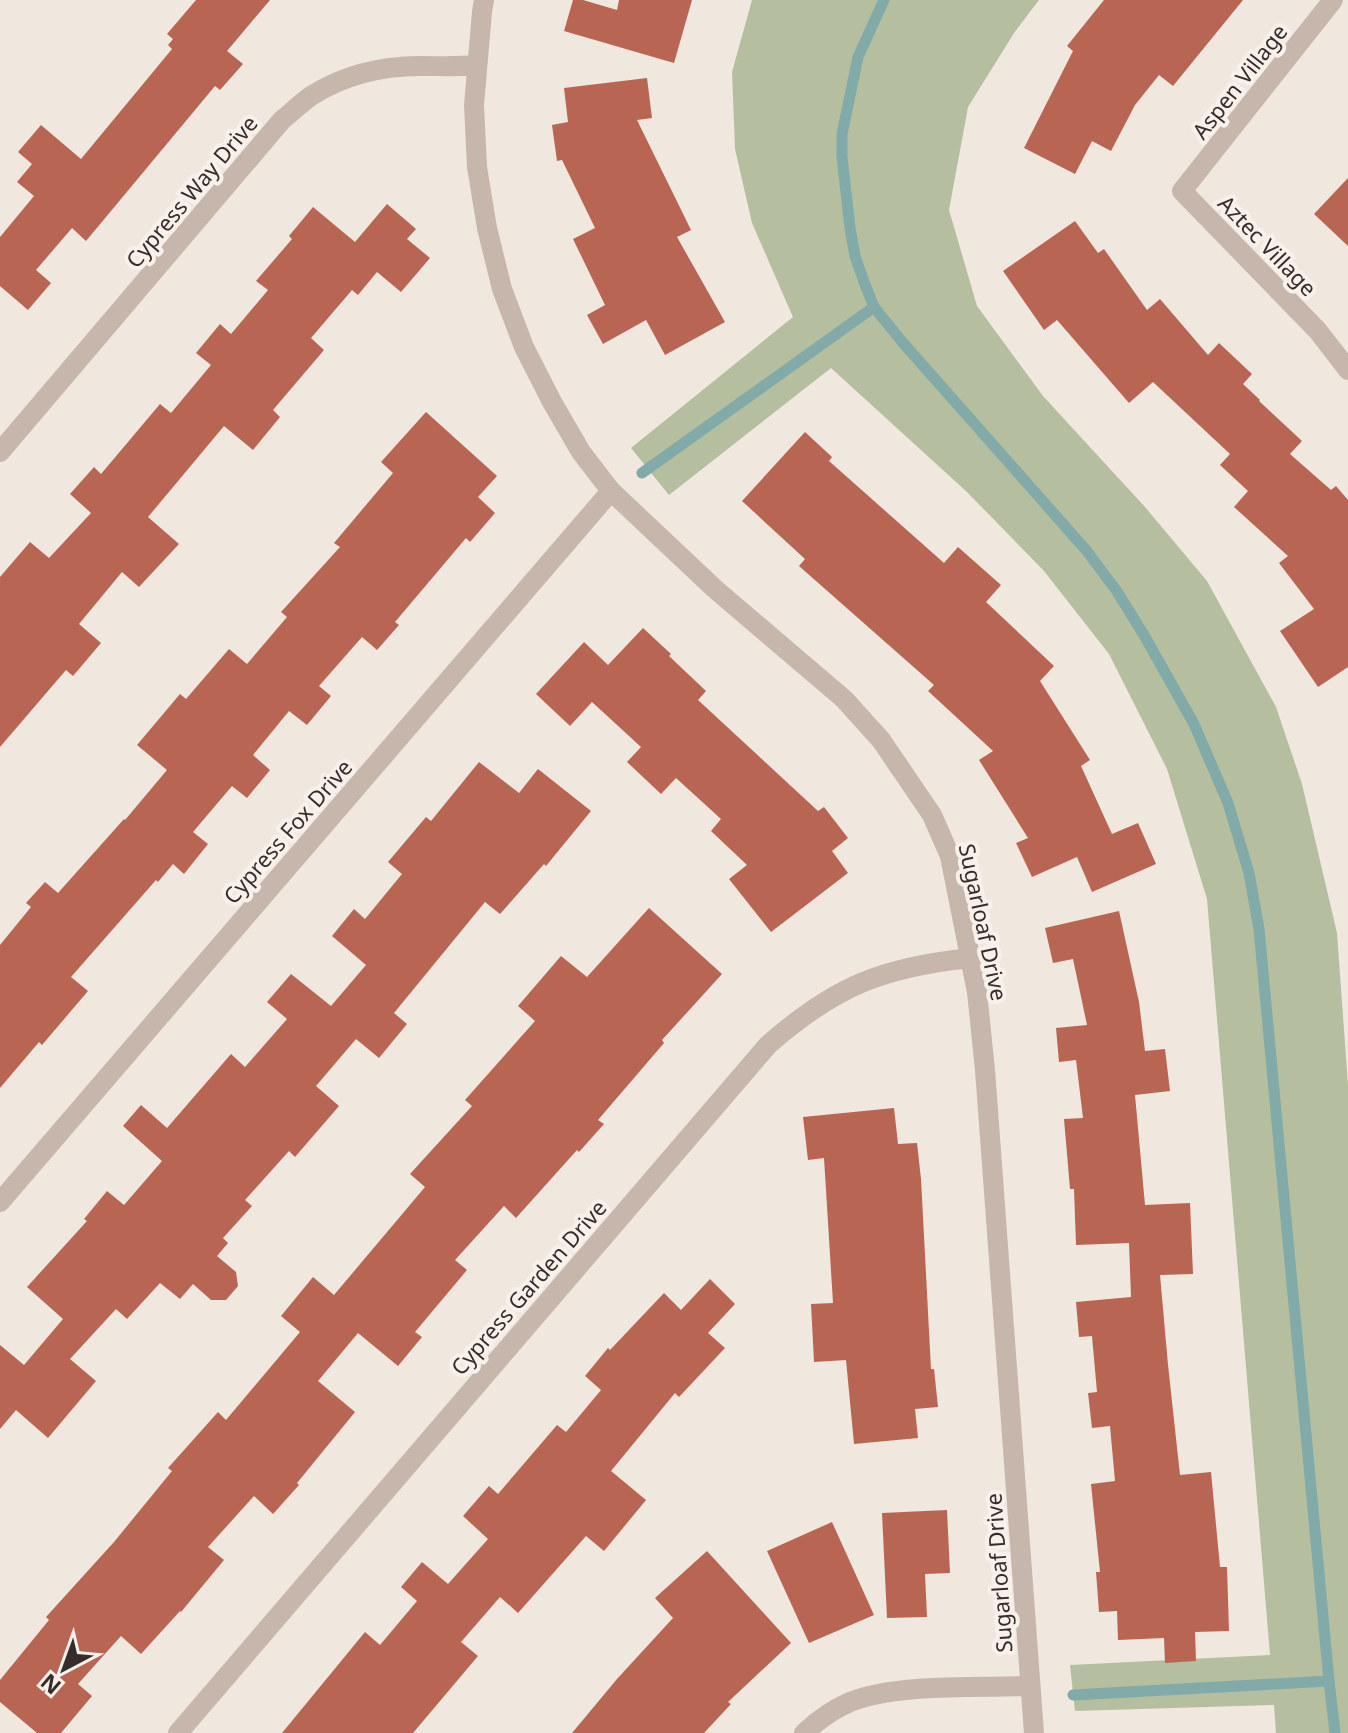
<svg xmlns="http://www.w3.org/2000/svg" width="1348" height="1733" font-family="'Noto Sans',sans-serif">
	<rect width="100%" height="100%" fill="#f0e7df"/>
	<!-- green -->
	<path fill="#b6bea0" d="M752,0H1039L1014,33L968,107L949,210L977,306L1043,396L1145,507L1207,581L1276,707L1302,784L1337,933L1348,1085V1733H1276L1274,1705L1075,1711L1070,1665L1270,1655L1207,899L1167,769L1109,654L1044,571L967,492L831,368L669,495L631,448L793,317L752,223L735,149L732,72Z"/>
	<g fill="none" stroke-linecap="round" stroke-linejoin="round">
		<!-- stream -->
		<g stroke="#81aaa9" stroke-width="11">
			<path d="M884,0L858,57L842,134V157L850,228L855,256L864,282L874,307L904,344L1086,550L1116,590L1144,635L1194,724L1228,803L1249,873L1259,929L1329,1681L1335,1733"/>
			<path d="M642,473L874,307"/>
			<path d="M1073,1695L1329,1681"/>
		</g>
	</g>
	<!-- building -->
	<g fill="#b96554">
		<path d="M196,0H270L227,51L243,64L220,90L215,86L86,241L72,228L36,270L51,283L28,310L0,286V237L34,196L17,182L32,164L18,152L41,125L81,159L172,49L168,45L173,39L167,34Z"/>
		<path d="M573,0H583L617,10L619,0H692L674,63L564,31Z"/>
		<path d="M1104,0H1243L1173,86L1159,75L1135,105L1111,151L1092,141L1075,174L1024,148L1073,51L1067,46Z"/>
		<path d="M647,78L652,118L637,120L691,230L677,237L725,322L665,355L646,320L603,344L587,315L605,305L573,239L595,228L562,160L557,161L552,125L568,122L564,88Z"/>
		<path d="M1348,178V246L1314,214Z"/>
		<path d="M387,204L416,229L407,239L430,258L401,292L377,272L358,295L352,290L311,338L324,350L273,410L280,417L253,450L224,426L148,517L179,544L139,587L122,572L79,624L101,643L73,676L66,670L0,747V577L30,542L49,558L91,513L70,494L94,467L101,474L160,404L171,413L211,365L196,353L220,324L231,334L268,290L256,281L292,239L289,236L313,207L355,242Z"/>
		<path d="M1075,221L1098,253L1104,249L1147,310L1160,299L1208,355L1219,343L1252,374L1243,384L1260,400L1259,401L1302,441L1290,454L1331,490L1336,486L1348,500V667L1318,687L1280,631L1314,609L1279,563L1288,556L1234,507L1248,491L1220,465L1230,454L1153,382L1129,403L1057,320L1044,330L1003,271Z"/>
		<path d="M426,412L497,476L478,497L495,513L470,542L466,538L395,622L399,625L377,650L362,637L319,686L331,696L307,725L289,711L253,755L270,770L247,798L232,786L193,832L208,844L184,874L173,864L158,882L156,880L71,977L88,991L42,1045L39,1042L0,1088V945L31,907L26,903L45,882L58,893L124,819L125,820L167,770L137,745L180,694L186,699L229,649L247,664L287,617L281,612L340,547L334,543L393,473L381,462Z"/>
		<path d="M805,432L832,457L829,461L944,563L958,547L1001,585L986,602L1054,666L1040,681L1090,760L1081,766L1112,834L1138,823L1156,864L1092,892L1077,857L1032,877L1016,843L1028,838L979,760L993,751L928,691L934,685L799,566L805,559L742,501Z"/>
		<path d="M643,628L671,654L669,656L706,691L698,700L818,811L824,807L848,838L832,851L848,873L771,932L729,879L747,865L711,831L721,819L676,778L661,794L627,762L641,747L592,702L570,726L536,694L584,642L608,665Z"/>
		<path d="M479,762L519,793L538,769L591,811L546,866L544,864L500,914L485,902L394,1013L407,1024L379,1058L356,1039L316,1086L339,1106L295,1157L289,1151L245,1200L252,1206L223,1238L228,1243L217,1256L236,1272L238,1286L226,1300H211L193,1284L180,1299L160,1283L127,1319L116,1309L70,1359L96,1381L48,1438L16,1410L0,1429V1345L24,1365L63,1319L27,1287L87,1221L84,1219L107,1191L124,1205L162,1161L123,1126L141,1105L167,1128L231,1054L245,1067L287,1019L267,1002L291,974L331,1006L366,965L332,936L354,909L365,919L402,874L388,862L426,817L431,821Z"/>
		<path d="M649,908L722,974L662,1040L664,1043L598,1120L604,1124L579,1152L577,1150L516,1218L504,1206L455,1260L467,1270L415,1332L422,1337L398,1366L358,1333L318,1381L355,1412L297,1483L299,1485L273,1514L254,1496L208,1547L224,1560L181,1612L180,1611L141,1654L121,1636L78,1684L92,1696L61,1733H37L0,1702V1680L49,1620L46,1617L114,1542L172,1471L168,1468L218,1412L226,1420L300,1332L281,1316L313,1277L334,1295L425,1187L410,1174L472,1106L465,1100L535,1021L518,1006L561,956L587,977Z"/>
		<path d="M1119,911L1139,1002L1145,1051L1165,1049L1170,1091L1135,1095L1145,1205L1190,1203L1193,1274L1160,1275L1168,1365L1180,1475L1211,1472L1220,1567H1227L1229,1631L1195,1632L1196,1661L1165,1663L1164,1638L1118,1640L1117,1611L1099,1612L1096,1572H1100L1091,1484L1115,1481L1110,1426L1092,1428L1088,1393L1097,1392L1092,1336L1079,1337L1076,1302L1131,1297L1129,1243L1076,1245L1074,1189H1070L1064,1119L1083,1118L1076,1060L1059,1062L1056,1028L1087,1025L1073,959L1053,963L1045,928Z"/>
		<path d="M894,1108L898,1144L917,1143L921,1179L931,1369H934L938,1407L915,1409L918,1438L854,1444L846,1360L814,1362L811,1304L833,1303L824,1158L808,1160L803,1117Z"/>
		<path d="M710,1279L735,1304L708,1333L725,1348L679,1397L675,1393L611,1471L646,1500L604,1551L586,1536L518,1613L500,1597L461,1642L478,1656L413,1733H282L365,1632L380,1645L417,1601L401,1587L422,1562L448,1584L488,1539L463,1516L489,1486L498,1494L557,1425L566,1432L601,1390L585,1376L608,1348L610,1350L664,1293L681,1310Z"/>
		<path d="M947,1510L950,1573L925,1574L927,1617L887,1618L882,1513Z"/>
		<path d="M832,1522L874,1615L809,1643L767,1551Z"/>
		<path d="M707,1551L791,1643L728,1702L731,1704L704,1733H572L617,1679L673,1618L655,1598Z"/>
	</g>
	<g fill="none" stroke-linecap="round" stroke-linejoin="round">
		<!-- street -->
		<g stroke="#c7b6ac" stroke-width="20">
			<path d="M484,0L482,12L474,105L477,167L487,228L502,289L524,347L552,402L581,452L611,491L715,589L844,699L881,740L932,815L950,856L977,992L985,1070L1034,1733"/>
			<path d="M1333,0L1182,191L1318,331L1348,370"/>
			<path d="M0,452L282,120C292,112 301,103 311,96C344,75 382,66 420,66C439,66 458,67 477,65"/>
			<path d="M0,1202L611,491"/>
			<path d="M178,1733L768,1045C835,986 883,967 971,958"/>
			<path d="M804,1733C817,1721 834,1709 850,1702C897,1683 979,1688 1030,1686"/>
		</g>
	</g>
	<g text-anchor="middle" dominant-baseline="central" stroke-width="8" stroke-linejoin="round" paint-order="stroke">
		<!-- street labels -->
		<g font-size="22" fill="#362d2a" stroke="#f8f1eb">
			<text transform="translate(1239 81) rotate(-52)">Aspen Village</text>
			<text transform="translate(191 191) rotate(-50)">Cypress Way Drive</text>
			<text transform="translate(1268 245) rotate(46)">Aztec Village</text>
			<text transform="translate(287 831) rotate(-49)">Cypress Fox Drive</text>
			<text transform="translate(984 922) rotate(78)">Sugarloaf Drive</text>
			<text transform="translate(528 1287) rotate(-49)">Cypress Garden Drive</text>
			<text transform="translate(998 1573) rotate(-94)">Sugarloaf Drive</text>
		</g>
	</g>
	<!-- north arrow -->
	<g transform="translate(64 1669) rotate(221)" stroke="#f8f1eb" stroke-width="6" paint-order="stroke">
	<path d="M0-6L14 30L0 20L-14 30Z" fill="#362d2a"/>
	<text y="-12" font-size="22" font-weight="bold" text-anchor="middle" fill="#362d2a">N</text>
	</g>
</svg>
